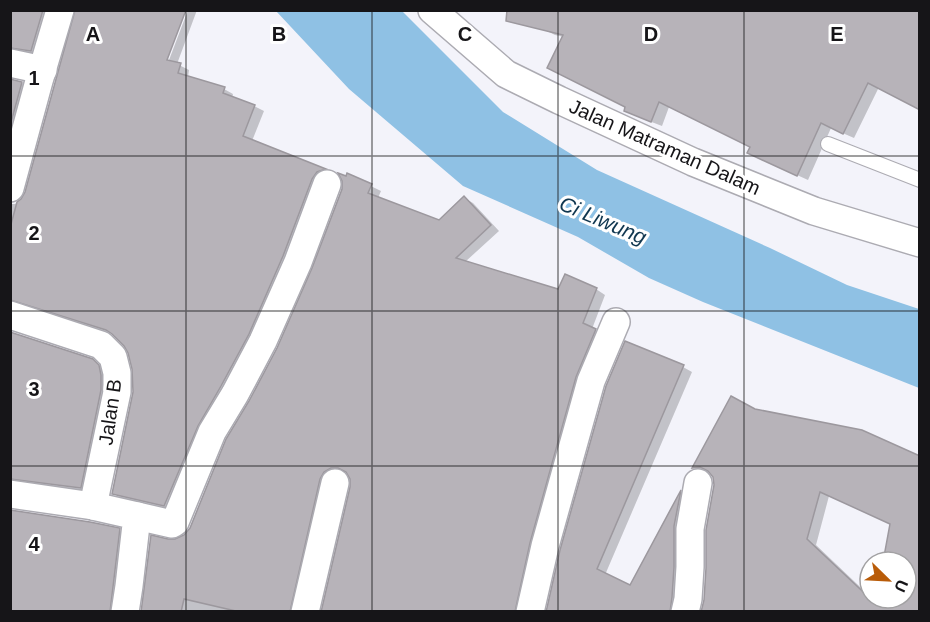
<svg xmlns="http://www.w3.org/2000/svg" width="930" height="622" font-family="Arial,sans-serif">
	<rect width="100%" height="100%" fill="#f3f3fa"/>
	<!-- water -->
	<path fill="#8fc1e4" d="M276,11H402L503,112L597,170L770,248L847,285L919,309V388L703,302L649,278L578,237L463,186L349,89Z"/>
	<!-- shadow -->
	<g fill="#0003" fill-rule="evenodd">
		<path d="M10,10H54L41,56L24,52H16L10,55Z"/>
		<path d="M188,10H197L177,64L189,70L188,77L224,89L233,94L232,98L254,106L264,111L252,141L325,170L333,174L174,510L122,499L113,493L134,392V369L130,353L114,334L26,305L16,304L10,307V204H15L23,200L163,66L166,68Z"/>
		<path d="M920,10L879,87L854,138L831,128L808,180L759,158L752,147L669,107L662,126L636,116L626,110L627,107L564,37L555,35L545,30Z"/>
		<path d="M10,81L22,83L31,88L10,164Z"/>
		<path d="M348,175L381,191L378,198L439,222L464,198L473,203L499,231L465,262L559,291L596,289L605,295L592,329L604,336L524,612H323L352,487L351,477L348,472L340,473L299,612H142L168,541L185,536L191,529L278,349L314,269Z"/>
		<path d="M92,360L102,366L108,372L90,493L10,486V442Z"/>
		<path d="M683,367L692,372L605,575L631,587L681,492L689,497L679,612H548Z"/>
		<path d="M731,398L754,410L920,459V612L705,603L715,486L714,476L711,472L703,473L694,468ZM829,496L891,524L884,562H906V598H878L877,603L816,545Z"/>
		<path d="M119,530L128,535L119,612H10Z"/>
	</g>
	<!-- building -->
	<g fill="#b7b3b9" stroke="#9c989e" stroke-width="1.5" fill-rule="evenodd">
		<path d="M10,10H43L31,51L10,48Z"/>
		<path d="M75,10H186L167,60L181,63L178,73L225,87L223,93L255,105L243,136L326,169L317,172L312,179L283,256L249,334L221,386L198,426L164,506L112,494L133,392L132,369L128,353L124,346L112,334L106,330L10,300V228L17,202L21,199L25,192Z"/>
		<path d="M507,10H920V110L868,83L843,134L821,123L797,176L747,153L750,147L659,102L651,122L624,111L625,107L547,68L563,35L506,21Z"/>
		<path d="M10,79L22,82L10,126Z"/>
		<path d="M338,173L346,176L347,173L372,184L368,193L439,220L464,196L491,225L456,258L558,289L565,274L597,288L583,323L596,329L576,377L530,543L515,612H321L350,487V479L346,472L338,468H331L324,472L320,479L290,612H240L184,599L181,612H141L151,535L168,539H175L184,535L190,528L226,439L249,401L277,348L312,268L342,189V181Z"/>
		<path d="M10,332L93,359L99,365L101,375V390L81,488L10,479Z"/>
		<path d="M625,341L684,365L597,569L630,585L681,490L674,526V567L672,597L670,612H546L560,550L606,386Z"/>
		<path d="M731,396L755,409L862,430L920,456V612H701L704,600L706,568V530L714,485L713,477L708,471L700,467L692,468ZM820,492L890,524L883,562H906V598H876L875,603L807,539Z"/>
		<path d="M10,510L90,522L120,528L110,612H10Z"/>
	</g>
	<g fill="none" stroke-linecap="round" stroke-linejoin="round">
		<!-- service casing -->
		<g stroke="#acabb2" stroke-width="16">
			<path id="service" d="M828,144L920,180"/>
		</g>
		<!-- minor casing -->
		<g stroke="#acabb2" stroke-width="30">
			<g id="minor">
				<path d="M432,10L506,74L559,100L693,162L814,211L920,243"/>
				<path d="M10,63L43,70"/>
				<path d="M10,188L39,81L60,10"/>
				<path d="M10,315L101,345L113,357L117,373V392L93,506"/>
				<path d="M10,494L93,506L137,516L129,586L125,612"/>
				<path d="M137,516L172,524L175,522L212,432L235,394L263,341L298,262L327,184"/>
				<path d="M305,612L335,483"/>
				<path d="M530,612L545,546L591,381L616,322"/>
				<path d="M685,612L688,599L690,567V529L698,483"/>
			</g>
		</g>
		<!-- service -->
		<use href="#service" stroke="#fff" stroke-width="14"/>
		<!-- minor -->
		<use href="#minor" stroke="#fff" stroke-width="27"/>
	</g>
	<!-- grid -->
	<path fill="none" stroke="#161518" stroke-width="1.5" stroke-opacity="0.55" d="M186,10V612M372,10V612M558,10V612M744,10V612M10,156H920M10,311H920M10,466H920"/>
	<g text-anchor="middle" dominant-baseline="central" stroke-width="6" stroke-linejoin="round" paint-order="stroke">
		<!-- street labels -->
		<g font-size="20" fill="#161518" stroke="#fff">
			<text transform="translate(665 147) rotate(24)">Jalan Matraman Dalam</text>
			<text transform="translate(110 412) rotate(-82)">Jalan B</text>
		</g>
		<!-- water labels -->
		<g font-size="21" font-style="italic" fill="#103750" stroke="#fff">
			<text transform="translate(603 220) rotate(23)">Ci Liwung</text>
		</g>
	</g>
	<g font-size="20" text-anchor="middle" font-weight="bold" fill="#161518" stroke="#fff" stroke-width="6" stroke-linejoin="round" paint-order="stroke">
		<text x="93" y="41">A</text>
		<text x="279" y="41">B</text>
		<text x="465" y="41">C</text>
		<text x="651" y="41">D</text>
		<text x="837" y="41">E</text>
		<text x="34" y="85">1</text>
		<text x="34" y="240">2</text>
		<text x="34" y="396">3</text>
		<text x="34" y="551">4</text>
	</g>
	<!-- border -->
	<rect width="930" height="622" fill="none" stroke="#161518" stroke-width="24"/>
	<!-- north arrow -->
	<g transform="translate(888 580) rotate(114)"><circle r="28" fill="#ffffff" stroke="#a2a1a3" stroke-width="1.5"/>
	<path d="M0-4.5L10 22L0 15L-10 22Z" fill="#b95c09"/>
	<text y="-9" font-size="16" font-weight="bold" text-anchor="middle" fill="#161518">U</text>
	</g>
</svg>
